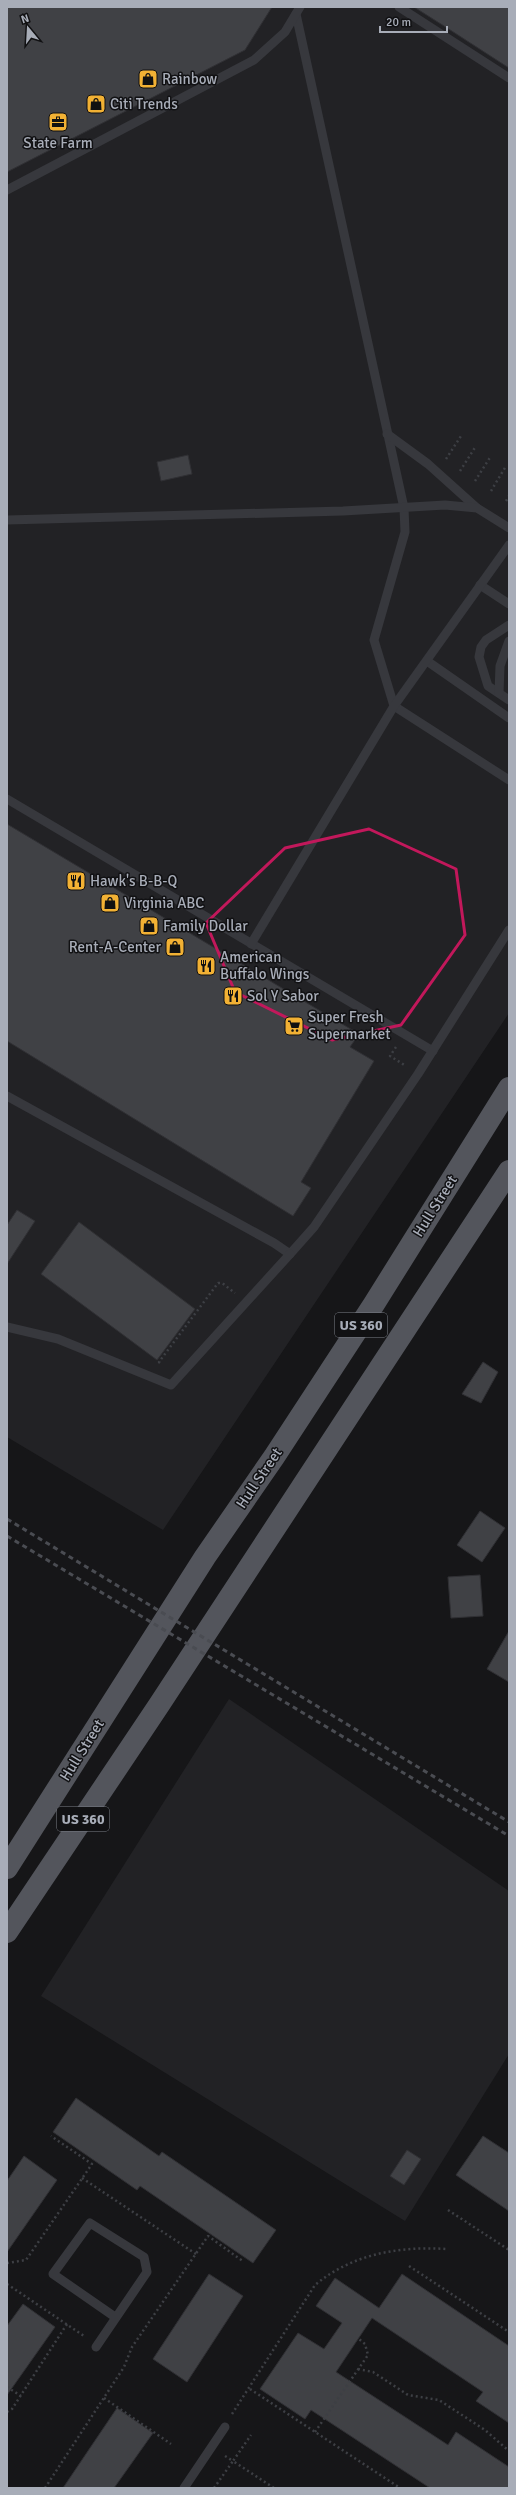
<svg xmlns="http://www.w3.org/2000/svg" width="516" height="2495" font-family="Signika,sans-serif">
	<rect width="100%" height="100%" fill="#161618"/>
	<!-- built -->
	<g fill="#222225">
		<path d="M7,7H509V1013L163,1530L7,1437Z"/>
		<path d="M229,1699L509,1891V2054L405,2221L41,1996Z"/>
	</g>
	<!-- building -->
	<g fill="#404145" stroke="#303034">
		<path d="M7,7H272L245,50L7,172Z"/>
		<path d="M414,7H509V68L444,26Z"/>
		<path d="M188,455L192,474L161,481L157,462Z"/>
		<path d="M7,824L359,1034L350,1047L374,1061L301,1182L311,1188L293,1216L7,1041Z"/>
		<path d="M17,1210L35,1221L7,1264V1225Z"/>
		<path d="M79,1222L195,1309L157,1360L41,1274Z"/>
		<path d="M483,1362L498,1372L481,1403L462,1394Z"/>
		<path d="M480,1511L505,1528L482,1562L457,1545Z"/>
		<path d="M480,1575L483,1616L451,1618L448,1577Z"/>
		<path d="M509,1631V1682L487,1669Z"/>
		<path d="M76,2098L159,2156L162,2152L276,2230L253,2263L140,2186L137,2190L53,2132Z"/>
		<path d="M483,2136L509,2153V2211L456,2175Z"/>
		<path d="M407,2150L421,2159L404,2185L390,2176Z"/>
		<path d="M24,2156L57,2180L7,2252V2181Z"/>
		<path d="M209,2274L243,2296L187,2382L153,2359Z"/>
		<path d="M402,2274L509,2346V2423L476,2401L483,2392L372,2318L336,2372L448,2445L456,2432L509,2467V2488H430L311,2410L305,2419L260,2389L298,2333L324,2349L342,2323L316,2306L335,2278L379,2308Z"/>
		<path d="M23,2304L55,2327L7,2395V2326Z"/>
		<path d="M117,2408L153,2433L114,2488H63Z"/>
	</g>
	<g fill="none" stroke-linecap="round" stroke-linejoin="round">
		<!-- path -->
		<g stroke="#3d3f44" stroke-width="2.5" stroke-dasharray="2 3" stroke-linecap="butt">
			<path d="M446,459L461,436"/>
			<path d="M460,471L476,446"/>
			<path d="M475,481L491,456"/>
			<path d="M491,491L506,466"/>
			<path d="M506,501L509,496"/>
			<path d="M396,1047L390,1056L406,1066"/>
			<path d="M160,1363L159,1362L218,1283H222L235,1293"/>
			<path d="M82,2178L196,2254"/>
			<path d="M448,2210L509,2250"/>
			<path d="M7,2263L26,2260L92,2164L51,2136"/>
			<path d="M409,2266L509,2332"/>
			<path d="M7,2284L84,2336"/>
			<path d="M358,2369L373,2372L408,2395L439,2400L485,2430L509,2451"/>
			<path d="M7,2387L21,2396"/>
			<path d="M250,2389L400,2488"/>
			<path d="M104,2398L171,2444"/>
			<path d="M7,2412L12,2409L67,2324"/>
			<path d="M232,2414L315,2285C352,2254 399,2246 446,2249"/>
			<path d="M315,2432L368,2355L365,2344L359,2339"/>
			<path d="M225,2456L233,2461L251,2435"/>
			<path d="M45,2488L124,2367L132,2347L208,2236L244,2262"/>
			<path d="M214,2488L233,2461L274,2488"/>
		</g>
		<!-- lane -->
		<g stroke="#37383d" stroke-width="9">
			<path d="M399,7L509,78"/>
			<path d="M296,14L404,508L405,532L374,640L394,706L509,780"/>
			<path d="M7,190L254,60L285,32L300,7"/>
			<path d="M387,434L428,464L477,508"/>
			<path d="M7,520L343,511L445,505L477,508L509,528"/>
			<path d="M480,585L509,604"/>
			<path d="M509,625L486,640L481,647L479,657L488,686L509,700"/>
			<path d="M427,661L509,718"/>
			<path d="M499,693L500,666L509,641"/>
			<path d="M7,799L433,1051"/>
			<path d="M251,944L394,706L509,545"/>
			<path d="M7,1096L274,1243L290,1254L314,1227L418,1074L509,930"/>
			<path d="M7,1327L58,1339L171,1385L290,1254"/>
			<path d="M96,2347L147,2272L144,2257L90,2223L53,2274L115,2317"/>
			<path d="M184,2488L225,2427"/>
		</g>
		<!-- primary -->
		<g stroke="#53555c" stroke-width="22">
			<path d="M7,1868L205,1557L274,1457L374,1304L509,1088"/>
			<path d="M7,1932L159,1705L509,1171"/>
		</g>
		<!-- rail -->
		<g stroke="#4a4c52" stroke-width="3" stroke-dasharray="5 4" stroke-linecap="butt">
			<path d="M7,1519L509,1822"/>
			<path d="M7,1536L509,1836"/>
		</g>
	</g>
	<!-- marked area -->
	<path fill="none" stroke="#c2185b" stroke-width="3" stroke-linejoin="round" d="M369,829L456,869L465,935L401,1025L332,1040L235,992L206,923L285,848Z"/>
	<!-- icons -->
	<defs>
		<g id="shop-square" transform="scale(1)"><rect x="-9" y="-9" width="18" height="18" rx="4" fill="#f2b134" stroke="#111113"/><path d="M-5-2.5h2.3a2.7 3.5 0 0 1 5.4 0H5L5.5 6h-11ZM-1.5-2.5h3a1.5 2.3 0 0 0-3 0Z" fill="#111"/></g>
		<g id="office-square" transform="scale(1)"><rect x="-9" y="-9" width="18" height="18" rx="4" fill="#f2b134" stroke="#111113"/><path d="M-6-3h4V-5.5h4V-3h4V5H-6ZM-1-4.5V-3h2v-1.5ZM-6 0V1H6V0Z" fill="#111"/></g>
		<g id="restaurant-square" transform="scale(1)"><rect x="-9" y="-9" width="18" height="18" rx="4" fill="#f2b134" stroke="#111113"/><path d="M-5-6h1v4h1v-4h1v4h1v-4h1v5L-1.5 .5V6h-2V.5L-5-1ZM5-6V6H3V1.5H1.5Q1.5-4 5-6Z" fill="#111"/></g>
		<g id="supermarket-square" transform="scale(1)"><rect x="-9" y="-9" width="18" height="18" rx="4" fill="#f2b134" stroke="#111113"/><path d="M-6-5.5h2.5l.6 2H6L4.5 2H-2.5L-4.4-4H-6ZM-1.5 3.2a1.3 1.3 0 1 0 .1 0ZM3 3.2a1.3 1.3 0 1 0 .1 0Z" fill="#111"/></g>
	</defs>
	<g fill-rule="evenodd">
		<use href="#shop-square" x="148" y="79"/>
		<use href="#shop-square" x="96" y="104"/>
		<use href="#office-square" x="58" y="122"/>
		<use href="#restaurant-square" x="76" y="881"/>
		<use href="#shop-square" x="110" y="903"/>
		<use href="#shop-square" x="149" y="926"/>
		<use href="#shop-square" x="175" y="947"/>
		<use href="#restaurant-square" x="206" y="966"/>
		<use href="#restaurant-square" x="233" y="996"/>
		<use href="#supermarket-square" x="294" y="1026"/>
	</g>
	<g text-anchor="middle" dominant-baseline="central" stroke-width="3" stroke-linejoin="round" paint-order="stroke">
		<!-- shield labels -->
		<g fill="#111113" stroke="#7b7e86" stroke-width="1">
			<rect x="335" y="1313" width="52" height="24" rx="3"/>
			<rect x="57" y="1807" width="52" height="24" rx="3"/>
		</g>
		<g font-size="14" font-weight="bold" fill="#a8adb8">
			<text x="361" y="1325">US 360</text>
			<text x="83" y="1819">US 360</text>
		</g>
		<!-- poi labels -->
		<g font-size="15" fill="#a8adb8" stroke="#111113" text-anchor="start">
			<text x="162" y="79">Rainbow</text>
			<text x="110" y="104">Citi Trends</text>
			<text x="58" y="143" text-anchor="middle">State Farm</text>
			<text x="90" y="881">Hawk's B-B-Q</text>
			<text x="124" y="903">Virginia ABC</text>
			<text x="163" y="926">Family Dollar</text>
			<text x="161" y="947" text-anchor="end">Rent-A-Center</text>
			<text x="220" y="957">American<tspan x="220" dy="17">Buffalo Wings</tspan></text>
			<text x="247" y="996">Sol Y Sabor</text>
			<text x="308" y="1017">Super Fresh<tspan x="308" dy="17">Supermarket</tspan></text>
		</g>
		<!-- street labels -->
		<g font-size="15" fill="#a8adb8" stroke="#111113">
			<text transform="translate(435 1206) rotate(-58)">Hull Street</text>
			<text transform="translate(259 1478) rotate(-56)">Hull Street</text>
			<text transform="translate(82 1750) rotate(-58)">Hull Street</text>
		</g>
	</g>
	<!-- border -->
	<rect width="516" height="2495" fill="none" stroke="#a8adb8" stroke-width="16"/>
	<!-- north arrow -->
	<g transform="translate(28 28) rotate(342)" stroke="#111113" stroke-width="3" paint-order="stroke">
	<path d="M0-3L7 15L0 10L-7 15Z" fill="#a8adb8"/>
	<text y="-6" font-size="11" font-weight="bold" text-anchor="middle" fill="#a8adb8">N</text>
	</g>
	<!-- scale -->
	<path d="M380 26v6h67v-6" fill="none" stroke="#a8adb8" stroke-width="2"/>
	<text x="386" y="26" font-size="12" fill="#a8adb8" stroke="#111113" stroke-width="3" paint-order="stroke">20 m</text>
</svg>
